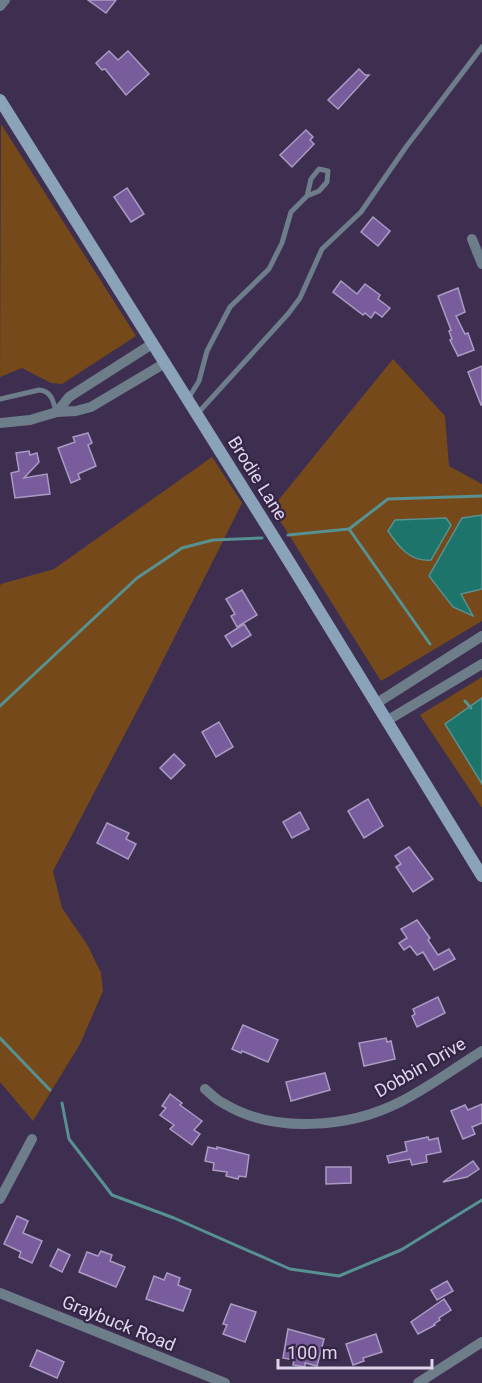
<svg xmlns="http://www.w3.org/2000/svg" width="482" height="1383" font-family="Roboto,sans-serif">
	<rect width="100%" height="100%" fill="#3e2f51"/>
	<!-- green -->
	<g fill="#75491a">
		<path d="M1,124L136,336L62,384L51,383L22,368L0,377Z"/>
		<path d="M393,359L445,416L449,466L482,484V621L381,681L272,508Z"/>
		<path d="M212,457L242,503L148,690L53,871L62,908L88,946L101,973L103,991L80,1044L33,1121L0,1082V586L1,584L54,569Z"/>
		<path d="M482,677V808L420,715Z"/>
	</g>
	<!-- water -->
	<g fill="#1d746a" stroke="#579191" stroke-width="1.5">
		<path d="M482,515V589L461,594L473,616L453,607L429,576L462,518Z"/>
		<path d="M446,518L451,525L431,560C410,562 399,547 388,531L395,520Z"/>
		<path d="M482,698V784L445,724Z"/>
	</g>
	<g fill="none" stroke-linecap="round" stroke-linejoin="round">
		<!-- stream -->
		<g stroke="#579191" stroke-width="3">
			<path d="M349,529L388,499L482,496"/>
			<path d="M288,535L349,529L430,644"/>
			<path d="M465,701L471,708"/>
			<path d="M0,706L137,578L182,548L213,540L262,538"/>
			<path d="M0,1038L50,1090"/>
			<path d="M62,1103L69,1139L112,1195L174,1218L290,1269L339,1276L401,1250L482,1200"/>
		</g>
	</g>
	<!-- building -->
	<g fill="#785c9c" stroke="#ab9bc4" stroke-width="1.5">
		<path d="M88,0H116L106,13Z"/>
		<path d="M109,51L118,60L128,51L149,74L126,95L105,69L102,70L96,63Z"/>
		<path d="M359,69L365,75H369L338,109L328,100Z"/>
		<path d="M306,130L313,137L310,140L314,144L292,167L280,155Z"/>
		<path d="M127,188L144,214L131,222L114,197Z"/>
		<path d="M373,217L390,231L378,246L361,232Z"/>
		<path d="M341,281L357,294L365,284L380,295L378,299L390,308L382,317L375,312L371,318L365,313L363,315L333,292Z"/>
		<path d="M458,288L465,312L456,316L465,334L468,333L474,350L458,356L450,340L452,339L449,331L451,330L438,296Z"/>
		<path d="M482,366V405H481L468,372Z"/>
		<path d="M88,433L92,443L88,445L96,466L78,474L80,479L71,483L58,448L75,442L73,437Z"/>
		<path d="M29,451L30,455L37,453L39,462L24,478L47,474L50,494L15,498L11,473L19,471L16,453Z"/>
		<path d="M242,590L257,615L237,627L231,616L235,614L226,599Z"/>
		<path d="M244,624L251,635L232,647L225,636Z"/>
		<path d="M219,722L233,747L216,757L202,732Z"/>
		<path d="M174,754L185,765L171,779L160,768Z"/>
		<path d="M368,799L383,826L364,838L348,811Z"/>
		<path d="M300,812L309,829L292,838L283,822Z"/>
		<path d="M107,823L129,833L126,839L136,844L128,859L97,843Z"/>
		<path d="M409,847L433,879L413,892L396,867L401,864L395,856Z"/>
		<path d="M417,920L430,938L428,940L438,955L449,949L455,959L434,970L423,952L417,955L410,946L404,950L399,943L407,938L401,929Z"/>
		<path d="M438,997L445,1013L417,1027L412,1016L415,1014L413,1009Z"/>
		<path d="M243,1025L278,1040L268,1062L242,1051L241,1053L232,1049Z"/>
		<path d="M386,1038L387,1042L391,1041L395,1059L364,1066L359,1043Z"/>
		<path d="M325,1073L330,1090L291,1101L286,1082Z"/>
		<path d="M170,1094L182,1103L180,1105L202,1121L194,1130L200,1134L192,1145L170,1129L174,1125L160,1115L166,1108L162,1106Z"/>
		<path d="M482,1104V1123L472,1127L475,1134L463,1139L451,1111L465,1105L468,1110Z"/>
		<path d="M428,1137L429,1140L438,1138L441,1152L426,1155L427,1162L412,1165L410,1159L389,1163L387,1156L407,1151L405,1142Z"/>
		<path d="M208,1147L217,1149V1147L249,1155L246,1177L239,1176L238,1179L226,1176L227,1172L213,1170L214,1163L205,1161Z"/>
		<path d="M473,1161L479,1169L467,1177L443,1182Z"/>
		<path d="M326,1167H351V1183L326,1184Z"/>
		<path d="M17,1216L28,1221L23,1233L42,1241L32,1263L19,1257L21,1252L4,1244Z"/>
		<path d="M58,1249L70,1255L62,1272L50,1266Z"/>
		<path d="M101,1251L112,1255L110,1261L125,1267L116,1287L79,1272L87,1252L98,1256Z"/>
		<path d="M167,1273L180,1278L178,1285L191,1290L183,1311L146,1299L154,1276L164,1280Z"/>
		<path d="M447,1281L453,1291L437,1300L431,1290Z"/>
		<path d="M444,1299L451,1310L439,1318L440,1320L434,1324L435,1325L418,1334L411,1322Z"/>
		<path d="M231,1304L256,1312L245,1342L223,1334L227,1325L223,1324Z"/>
		<path d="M288,1329L324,1339L317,1366L305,1363V1367L293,1365L294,1360L283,1358Z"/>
		<path d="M376,1334L382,1352L363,1358L364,1361L353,1365L346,1344Z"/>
		<path d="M37,1350L64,1362L57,1378L30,1366Z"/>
	</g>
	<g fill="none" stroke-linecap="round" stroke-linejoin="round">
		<!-- lane -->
		<g stroke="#6d7d8a" stroke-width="5">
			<path d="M0,399L39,390C51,391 53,400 56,411"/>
			<path d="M188,399L199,381L207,351L230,307L269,269L282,243L291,212L307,196L319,191L327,182L328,171L319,169L311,179L307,196"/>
			<path d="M198,413L288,314L300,298L322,249L361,212L406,147L482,47"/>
		</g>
		<!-- street -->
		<g stroke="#6d7d8a" stroke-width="10">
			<path d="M0,6L5,0"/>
			<path d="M472,239L482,264"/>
			<path d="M57,412L69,397L152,344"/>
			<path d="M0,423L30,420L57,412L76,411L91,407L165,363"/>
			<path d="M377,703L482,636"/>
			<path d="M388,720L482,664"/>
			<path d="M205,1089C211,1094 216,1100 223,1103C273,1134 349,1128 400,1102C428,1088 455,1068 482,1051"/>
			<path d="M0,1199L32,1139"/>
			<path d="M0,1293L225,1383"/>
			<path d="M418,1383L482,1342"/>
		</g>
		<!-- secondary -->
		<path stroke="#8aa3b8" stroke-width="12" d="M0,100L290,563L482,876"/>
	</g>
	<g text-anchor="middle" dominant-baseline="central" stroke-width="4.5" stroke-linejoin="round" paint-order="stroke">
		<!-- street labels -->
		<g font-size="18" fill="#dfd6ec" stroke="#342546">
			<text transform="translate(258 478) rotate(58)">Brodie Lane</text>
			<text transform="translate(420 1067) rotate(-30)">Dobbin Drive</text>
			<text transform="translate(119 1323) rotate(22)">Graybuck Road</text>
		</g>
	</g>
	<!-- scale -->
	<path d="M278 1359v9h154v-9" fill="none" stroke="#dfd6ec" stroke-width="3"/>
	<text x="287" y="1359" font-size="18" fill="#dfd6ec" stroke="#342546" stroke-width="4.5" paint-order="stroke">100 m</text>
</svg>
